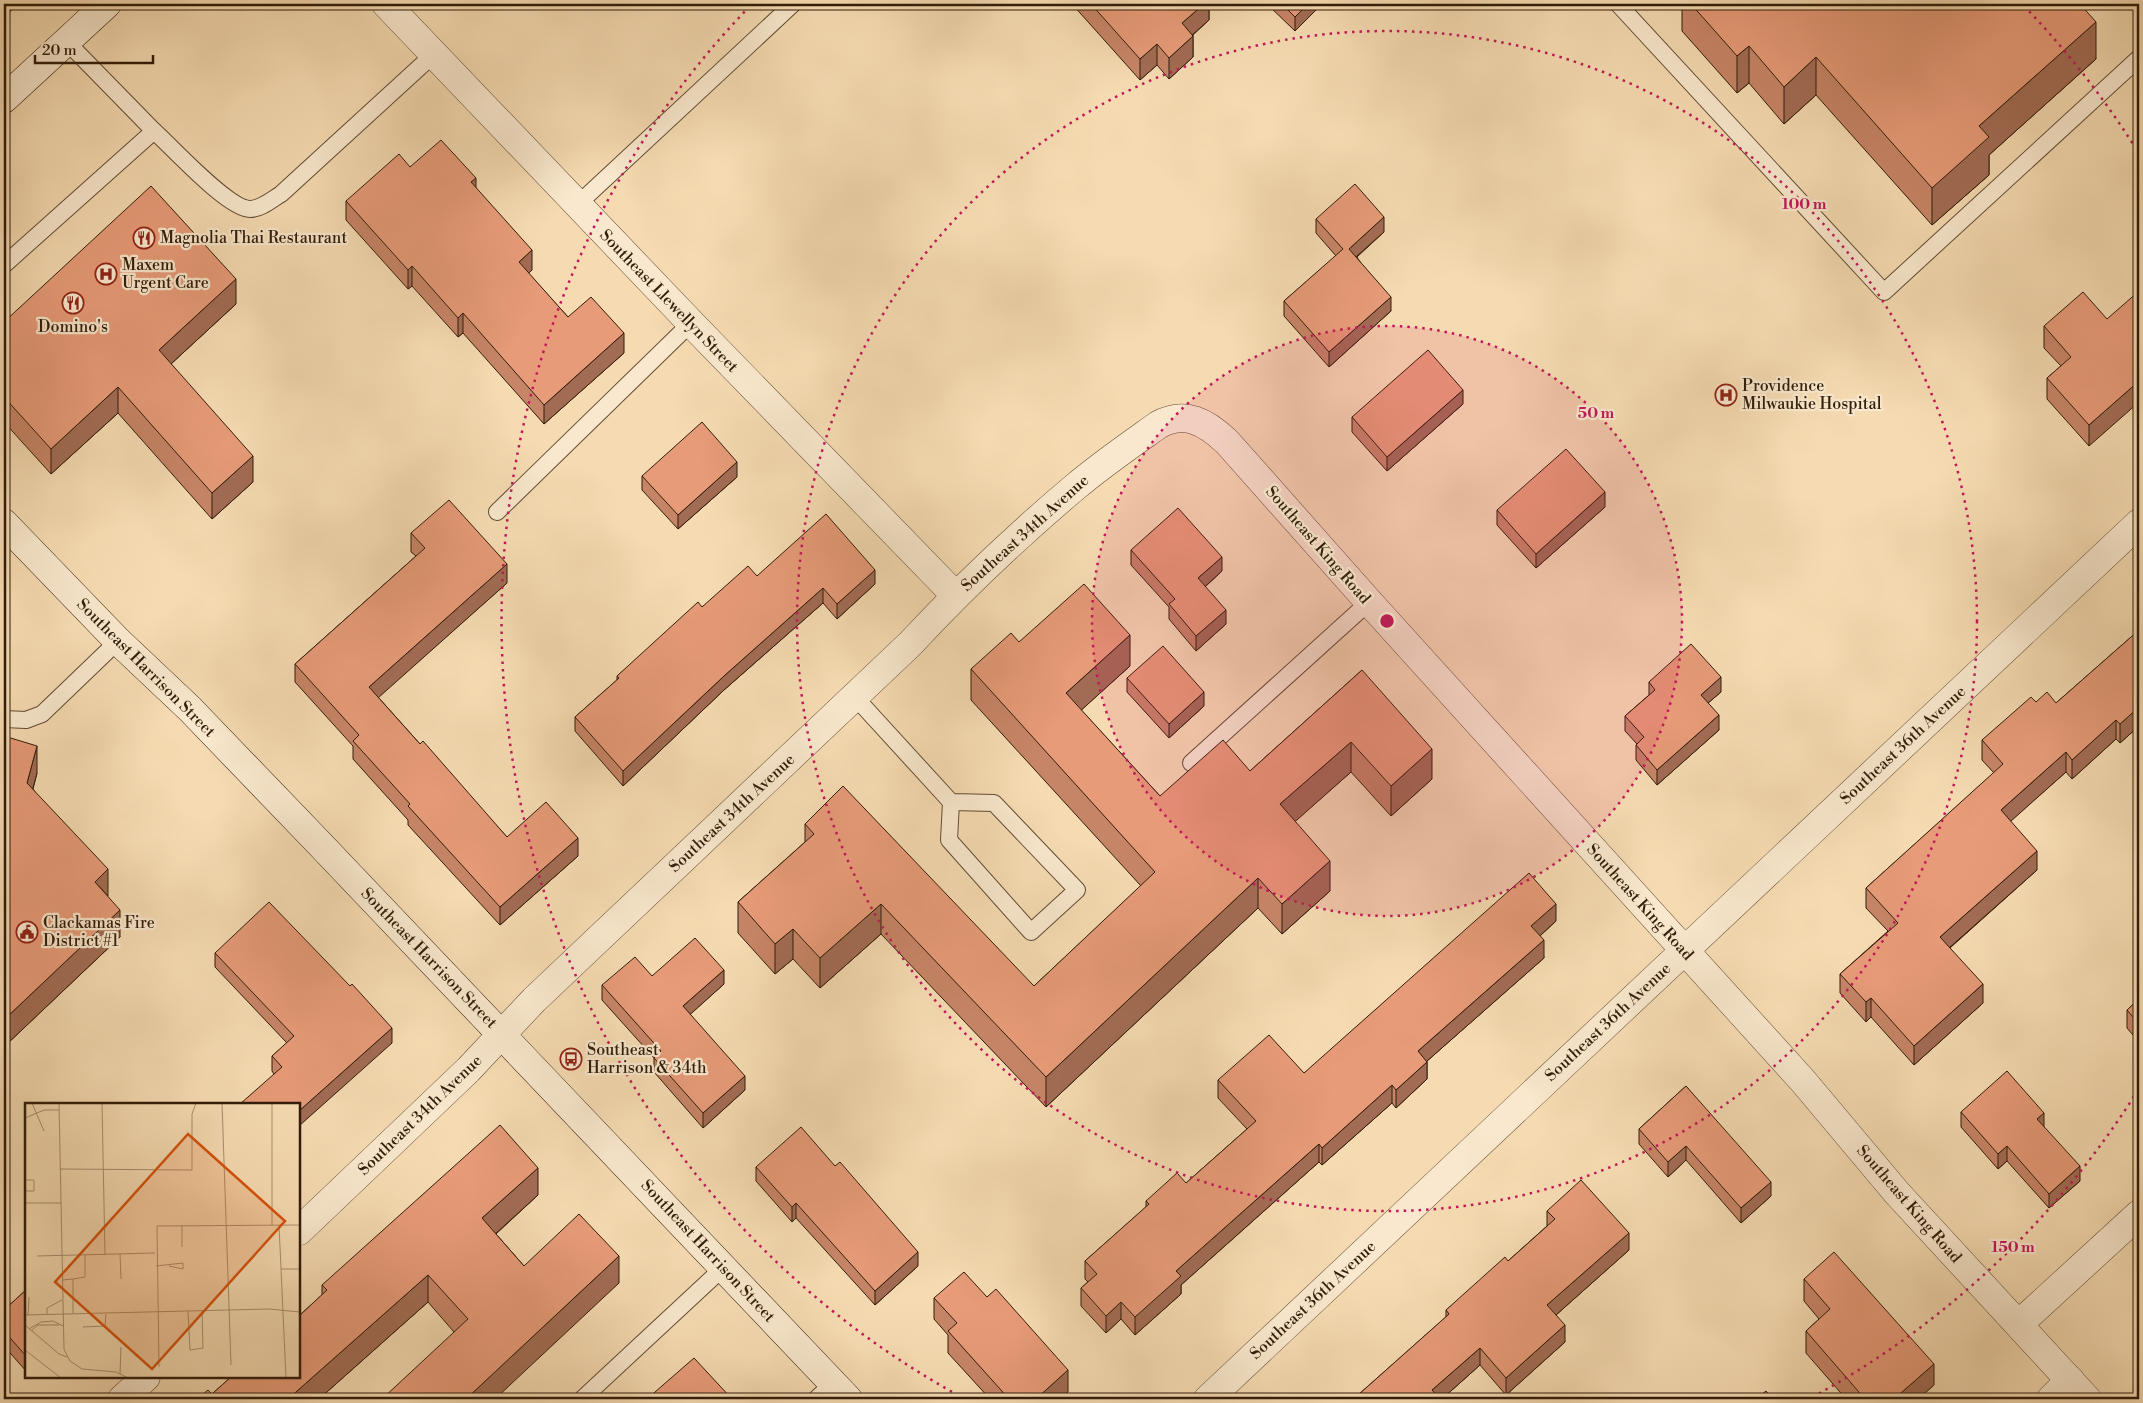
<svg xmlns="http://www.w3.org/2000/svg" width="2143" height="1403" font-family="'Libre Bodoni',serif">
	<rect width="100%" height="100%" fill="#f6dbb2"/>
	<filter id="stains"><feTurbulence type="fractalNoise" baseFrequency=".004" numOctaves="4"/><feColorMatrix values="0 0 0 0 .2 0 0 0 0 .09 0 0 0 0 .02 0 0 0 .5 -.17"/></filter>
	<radialGradient id="worn" r=".72"><stop offset=".6" stop-color="#630" stop-opacity="0"/><stop offset="1" stop-color="#630" stop-opacity=".3"/></radialGradient>
	<g fill="none" stroke-linecap="round" stroke-linejoin="round">
		<!-- lane casing -->
		<g stroke="#624c34" stroke-width="18">
			<g id="lane">
				<path d="M1618,4L1884,292L2139,58"/>
				<path d="M154,131C172,147 228,209 250,209C261,209 271,200 281,194L434,54"/>
				<path d="M577,205L793,4"/>
				<path d="M4,265L154,131L66,41"/>
				<path d="M497,512L691,323"/>
				<path d="M855,697L951,802L994,803L1077,890L1031,932L949,840L951,802"/>
				<path d="M4,719L26,720L42,714L118,641"/>
				<path d="M1191,763L1369,602"/>
				<path d="M582,1399L723,1268"/>
				<path d="M816,1399L833,1383"/>
			</g>
		</g>
		<!-- street casing -->
		<g stroke="#624c34" stroke-width="29">
			<g id="street">
				<path d="M386,4L691,323L955,595"/>
				<path d="M299,1231L468,1070L534,1000L910,644C962,588 1017,536 1075,487C1101,465 1130,445 1158,425C1185,410 1206,422 1227,442L1369,602L1803,1081L1897,1193L2087,1399"/>
				<path d="M2019,1324L2139,1214"/>
				<path d="M122,1399L146,1377"/>
				<path d="M1208,1399L2139,523"/>
				<path d="M2051,1399L2070,1380"/>
			</g>
		</g>
		<!-- secondary casing -->
		<g stroke="#311c0a" stroke-width="29">
			<g id="secondary">
				<path d="M4,99L107,4"/>
				<path d="M4,523L118,641L190,709L318,842L848,1399"/>
			</g>
		</g>
		<!-- lane -->
		<use href="#lane" stroke="#f9e8cd" stroke-width="16"/>
		<!-- street -->
		<use href="#street" stroke="#f9e8cd" stroke-width="28"/>
		<!-- secondary -->
		<use href="#secondary" stroke="#f9e8cd" stroke-width="28"/>
	</g>
	<!-- wall -->
	<g fill="#c78567" stroke="#311c0a">
		<path d="M1072,4H1209V20L1193,35V57L1169,79L1157,65L1140,80Z"/>
		<path d="M1267,4H1321V5L1295,31Z"/>
		<path d="M1682,4H2080L2096,59L1989,155V175L1932,225L1816,95L1784,124L1749,83L1737,93L1682,31Z"/>
		<path d="M410,167L476,188L532,270L528,273L568,317L624,353L544,424L463,333L458,337L412,286L408,289L346,220V201Z"/>
		<path d="M1316,219L1384,232L1357,257L1391,311L1329,367L1284,316V301L1336,256L1316,233Z"/>
		<path d="M236,304L171,364L253,482L212,519L118,413L51,474L4,422V322Z"/>
		<path d="M2107,319L2089,446L2047,399V378L2061,366L2044,348V326Z"/>
		<path d="M1463,404L1387,471L1352,432V417Z"/>
		<path d="M642,476L737,477L678,529L642,490Z"/>
		<path d="M1605,507L1536,568L1497,525V510Z"/>
		<path d="M411,533L507,583L378,697L420,744L507,837L578,856L500,925L408,825V820L353,759V746L295,682V664L416,556L411,552Z"/>
		<path d="M1131,550L1222,571L1205,587L1226,624L1196,651L1169,619V607L1131,565Z"/>
		<path d="M757,576L875,584L837,619L823,603L724,690L623,786L575,731V717L617,680V676L702,607Z"/>
		<path d="M2139,630V726L2120,743L2116,739L2072,779L2066,772L2010,821L2037,870L1950,948L1983,1003L1914,1065L1871,1017L1866,1022L1840,993V974L1888,931L1866,908V888L1994,773L1982,760V740L2036,702L2056,703Z"/>
		<path d="M1019,642L1130,666L1081,710L1160,796L1250,771L1362,670L1432,779L1391,816L1351,772L1295,821L1330,891L1282,934L1258,908L1046,1107L881,934L820,988L793,959L775,974L738,933V902L805,842V824L1034,986L1141,886L971,700V669Z"/>
		<path d="M1127,678L1204,706L1169,738L1127,692Z"/>
		<path d="M1649,682L1721,692L1708,703L1719,730L1657,785L1636,760V745L1637,744L1625,731V716L1649,695Z"/>
		<path d="M4,736L37,773L33,789L108,897L120,937L7,1044L4,1041Z"/>
		<path d="M1556,921L1540,936L1544,958L1427,1061V1079L1396,1108L1392,1103L1322,1165L1319,1162L1181,1285V1294L1135,1335L1121,1319L1106,1333L1081,1306V1288L1088,1282L1085,1279V1261L1146,1207V1201L1186,1183L1247,1129L1218,1098V1080L1304,1073Z"/>
		<path d="M215,953L392,1043L274,1074L272,1071V1056L287,1043L215,967Z"/>
		<path d="M652,976L724,984L690,1014L745,1090L703,1128L654,1072V1058L602,1000V985Z"/>
		<path d="M2139,999V1042L2127,1028V1010Z"/>
		<path d="M1686,1086L1771,1196L1741,1223L1686,1160L1668,1177L1639,1144V1129Z"/>
		<path d="M1961,1112L2044,1127L2080,1181L2049,1208L2007,1161L1998,1169L1961,1127Z"/>
		<path d="M756,1167L918,1266L875,1305L796,1218L792,1222L756,1181Z"/>
		<path d="M538,1195L496,1234L524,1266L619,1283L454,1332L428,1302L319,1399H197L212,1394L322,1295V1285Z"/>
		<path d="M1547,1211L1629,1250L1556,1315L1565,1342L1506,1395L1480,1365L1442,1399H1358V1395L1446,1317V1310L1508,1261L1547,1226Z"/>
		<path d="M1804,1279L1934,1385L1918,1399H1846L1806,1353V1331L1819,1319L1804,1301Z"/>
		<path d="M26,1290V1371L4,1346V1310Z"/>
		<path d="M934,1298L1068,1392L1059,1399H990L948,1353V1335L934,1319Z"/>
	</g>
	<!-- shaded-wall -->
	<g fill="#a26c54" stroke="#311c0a">
		<path d="M4,4H18L4,17Z"/>
		<path d="M1204,4H1209V20L1182,44V23Z"/>
		<path d="M1308,4H1321V5L1295,31V17Z"/>
		<path d="M2096,22V59L1989,155V175L1932,225V188L1979,126Z"/>
		<path d="M1193,36V57L1169,79V58Z"/>
		<path d="M1157,44V65L1140,80V59Z"/>
		<path d="M1749,46V83L1737,93V56Z"/>
		<path d="M1816,57V95L1784,124V87Z"/>
		<path d="M476,178V197L471,182Z"/>
		<path d="M1384,217V232L1349,263V249Z"/>
		<path d="M532,250V270L519,282V262Z"/>
		<path d="M412,266V286L408,289V270Z"/>
		<path d="M236,279V304L159,375V350Z"/>
		<path d="M1391,297V311L1329,367V352Z"/>
		<path d="M463,313V333L458,337V318Z"/>
		<path d="M624,333V353L544,424V405Z"/>
		<path d="M2139,381V402L2089,446V425Z"/>
		<path d="M118,387V413L51,474V449Z"/>
		<path d="M1463,390V404L1387,471V457Z"/>
		<path d="M253,456V482L212,519V493Z"/>
		<path d="M737,462V477L678,529V515Z"/>
		<path d="M1605,492V507L1536,568V554Z"/>
		<path d="M1222,557V571L1198,593V578Z"/>
		<path d="M507,564V583L369,706V687Z"/>
		<path d="M875,570V584L837,619V604Z"/>
		<path d="M823,588V603L724,690L623,786V771L724,676Z"/>
		<path d="M1226,610V624L1196,651V636Z"/>
		<path d="M1130,635V666L1066,724V693Z"/>
		<path d="M1721,677V692L1701,709V695Z"/>
		<path d="M1204,692V706L1169,738V724Z"/>
		<path d="M2139,707V726L2120,743V724Z"/>
		<path d="M1719,715V730L1657,785V770Z"/>
		<path d="M2116,720V739L2072,779V760Z"/>
		<path d="M1351,742V772L1280,835V804Z"/>
		<path d="M37,746V773L27,810V783Z"/>
		<path d="M1432,749V779L1391,816V786Z"/>
		<path d="M2066,752V772L2001,830V810Z"/>
		<path d="M578,838V856L500,925V907Z"/>
		<path d="M2037,851V870L1940,956V937Z"/>
		<path d="M1330,861V891L1282,934V904Z"/>
		<path d="M108,869V896L95,882Z"/>
		<path d="M1258,878V908L1046,1107V1077Z"/>
		<path d="M881,904V934L820,988V958Z"/>
		<path d="M1556,904V921L1531,944V926Z"/>
		<path d="M120,910V937L7,1044V1017Z"/>
		<path d="M793,929V959L775,974V944Z"/>
		<path d="M1544,940V958L1418,1069V1051Z"/>
		<path d="M724,970V984L683,1021V1006Z"/>
		<path d="M1983,984V1003L1914,1065V1046Z"/>
		<path d="M1871,998V1017L1866,1022V1002Z"/>
		<path d="M392,1028V1043L299,1126V1111Z"/>
		<path d="M1427,1062V1079L1396,1108V1090Z"/>
		<path d="M745,1076V1090L703,1128V1113Z"/>
		<path d="M1392,1085V1103L1322,1165V1148Z"/>
		<path d="M2044,1113V1128L2037,1119Z"/>
		<path d="M1319,1144V1162L1181,1285V1294L1135,1335V1317L1176,1271Z"/>
		<path d="M1686,1146V1160L1668,1177V1162Z"/>
		<path d="M2007,1146V1161L1998,1169V1154Z"/>
		<path d="M2080,1166V1181L2049,1208V1194Z"/>
		<path d="M538,1168V1195L482,1246V1218Z"/>
		<path d="M1771,1182V1196L1741,1223V1208Z"/>
		<path d="M796,1203V1218L792,1222V1207Z"/>
		<path d="M1629,1233V1250L1547,1323V1305Z"/>
		<path d="M918,1252V1266L875,1305V1291Z"/>
		<path d="M619,1256V1283L495,1399H466Z"/>
		<path d="M428,1275V1302L319,1399H288Z"/>
		<path d="M1121,1302V1319L1106,1333V1316Z"/>
		<path d="M1565,1325V1342L1506,1395V1378Z"/>
		<path d="M1480,1348V1365L1442,1399H1432V1390Z"/>
		<path d="M1934,1364V1385L1918,1399H1894Z"/>
		<path d="M1068,1370V1392L1059,1399H1036Z"/>
	</g>
	<!-- building -->
	<g fill="#e79b78" stroke="#311c0a">
		<path d="M1091,4H1204L1182,23L1193,36L1169,58L1157,44L1140,59Z"/>
		<path d="M1282,4H1308L1295,17Z"/>
		<path d="M1691,4H2080L2096,22L1979,126L1989,137L1932,188L1816,57L1784,87L1749,46L1737,56Z"/>
		<path d="M441,140L476,178L471,182L532,250L519,262L568,317L591,297L624,333L544,405L463,313L458,318L412,266L408,270L346,201L399,154L410,167Z"/>
		<path d="M1355,184L1384,217L1349,249L1391,297L1329,352L1284,301L1343,249L1316,219Z"/>
		<path d="M151,186L236,279L159,350L253,456L212,493L118,387L51,449L4,397V322Z"/>
		<path d="M2139,291V381L2089,425L2047,378L2071,357L2044,326L2083,292L2107,319Z"/>
		<path d="M1428,350L1463,390L1387,457L1352,417Z"/>
		<path d="M702,422L737,462L678,515L642,476Z"/>
		<path d="M1566,449L1605,492L1536,554L1497,510Z"/>
		<path d="M449,500L507,564L369,687L420,744L423,741L507,837L546,802L578,838L500,907L408,806L410,804L353,741L359,735L295,664L425,548L411,533Z"/>
		<path d="M1178,508L1222,557L1198,578L1226,610L1196,636L1169,604L1175,599L1131,550Z"/>
		<path d="M826,514L875,570L837,604L823,588L724,676L623,771L575,717L619,678L617,676L698,602L702,607L748,566L757,576Z"/>
		<path d="M1084,584L1130,635L1066,693L1160,796L1223,740L1250,771L1362,670L1432,749L1391,786L1351,742L1280,804L1330,861L1282,904L1258,878L1046,1077L881,904L820,958L793,929L775,944L738,902L814,834L805,824L843,786L1034,986L1155,872L971,669L1011,633L1019,642Z"/>
		<path d="M2139,630V707L2120,724L2116,720L2072,760L2066,752L2001,810L2037,851L1940,937L1983,984L1914,1046L1871,998L1866,1002L1840,974L1898,923L1866,888L2003,764L1982,740L2031,697L2036,702L2047,692L2056,703Z"/>
		<path d="M1691,644L1721,677L1701,695L1719,715L1657,770L1636,745L1644,737L1625,716L1655,690L1649,682Z"/>
		<path d="M1163,646L1204,692L1169,724L1127,678Z"/>
		<path d="M4,736L37,746L27,783L108,869L95,882L120,910L7,1017L4,1014Z"/>
		<path d="M1529,873L1556,904L1531,926L1544,940L1418,1051L1427,1062L1396,1090L1392,1085L1322,1148L1319,1144L1176,1271L1181,1276L1135,1317L1121,1302L1106,1316L1081,1288L1097,1274L1085,1261L1149,1204L1146,1201L1177,1173L1186,1183L1256,1121L1218,1080L1269,1035L1304,1073Z"/>
		<path d="M269,902L350,986L352,984L392,1028L299,1111V1104H240L282,1067L272,1056L294,1036L215,953Z"/>
		<path d="M695,938L724,970L683,1006L745,1076L703,1113L654,1058L661,1051L602,985L635,957L652,976Z"/>
		<path d="M2139,999V1024L2127,1010Z"/>
		<path d="M2007,1071L2044,1113L2037,1119L2080,1166L2049,1194L2007,1146L1998,1154L1961,1112Z"/>
		<path d="M1686,1086L1771,1182L1741,1208L1686,1146L1668,1162L1639,1129Z"/>
		<path d="M500,1125L538,1168L482,1218L524,1266L579,1214L619,1256L466,1399H382L468,1319L428,1275L288,1399H197L208,1390L212,1394L231,1377H299V1316L327,1290L322,1285Z"/>
		<path d="M801,1127L835,1166L840,1162L918,1252L875,1291L796,1203L792,1207L756,1167Z"/>
		<path d="M1581,1180L1629,1233L1547,1305L1565,1325L1506,1378L1480,1348L1432,1390L1440,1399H1362L1358,1395L1449,1314L1446,1310L1505,1257L1508,1261L1555,1219L1547,1211Z"/>
		<path d="M1834,1252L1934,1364L1894,1399H1865L1806,1331L1830,1309L1804,1279Z"/>
		<path d="M964,1272L987,1297L996,1289L1068,1370L1036,1399H1009L948,1331L957,1323L934,1298Z"/>
		<path d="M26,1290V1356L4,1331V1310Z"/>
		<path d="M694,1358L732,1399H647Z"/>
		<path d="M1766,1391L1773,1399H1756Z"/>
	</g>
	<!-- distance rings -->
	<circle cx="1387" cy="621" r="295" fill="#c2185b" fill-opacity=".12"/>
	<g fill="none" stroke="#c2185b" stroke-width="2.5" stroke-dasharray="2.5 5">
		<circle cx="1387" cy="621" r="295"/>
		<circle cx="1387" cy="621" r="590"/>
		<path d="M2138 1090A885 885 0 0 1 1809 1399M965 1399A885 885 0 0 1 750 6M2024 6A885 885 0 0 1 2138 152"/>
	</g>
	<!-- icons -->
	<defs>
		<g id="restaurant-ring" transform="scale(1.125)"><circle r="9.5" fill="#f9e8cd" stroke="#8f2418" stroke-width="1.5"/><path d="M-5-6h1v4h1v-4h1v4h1v-4h1v5L-1.5 .5V6h-2V.5L-5-1ZM5-6V6H3V1.5H1.5Q1.5-4 5-6Z" fill="#8f2418"/></g>
		<g id="hospital-ring" transform="scale(1.125)"><circle r="9.5" fill="#f9e8cd" stroke="#8f2418" stroke-width="1.5"/><path d="M-5-5h3v3.5h4V-5h3V5h-3V1.5h-4V5h-3Z" fill="#8f2418"/></g>
		<g id="civic-ring" transform="scale(1.125)"><circle r="9.5" fill="#f9e8cd" stroke="#8f2418" stroke-width="1.5"/><path d="M-.6-6.5H3V-4.5H.6V-3L4-1V1h2V6H-6V1h2V-1L-.6-3ZM-1.2 2.5V6h2.4V2.5Z" fill="#8f2418"/></g>
		<g id="bus-ring" transform="scale(1.125)"><circle r="9.5" fill="#f9e8cd" stroke="#8f2418" stroke-width="1.5"/><path d="M-5-6H5V4H4V6H2V4H-2V6H-4V4H-5ZM-3.5-4V0h7V-4ZM-3.5 1.2v1.5H-2V1.2ZM2 1.2v1.5H3.5V1.2Z" fill="#8f2418"/></g>
	</defs>
	<g fill-rule="evenodd">
		<use href="#restaurant-ring" x="144" y="238"/>
		<use href="#hospital-ring" x="106" y="274"/>
		<use href="#restaurant-ring" x="73" y="303"/>
		<use href="#hospital-ring" x="1726" y="395"/>
		<use href="#civic-ring" x="27" y="932"/>
		<use href="#bus-ring" x="571" y="1059"/>
	</g>
	<g text-anchor="middle" dominant-baseline="central" stroke-width="4.5" stroke-linejoin="round" paint-order="stroke">
		<!-- poi labels -->
		<g font-size="16" fill="#311c0a" stroke="#f9e8cd" text-anchor="start">
			<text x="160" y="238">Magnolia Thai Restaurant</text>
			<text x="122" y="265">Maxem<tspan x="122" dy="18">Urgent Care</tspan></text>
			<text x="73" y="327" text-anchor="middle">Domino's</text>
			<text x="1742" y="386">Providence<tspan x="1742" dy="18">Milwaukie Hospital</tspan></text>
			<text x="43" y="923">Clackamas Fire<tspan x="43" dy="18">District #1</tspan></text>
			<text x="587" y="1050">Southeast<tspan x="587" dy="18">Harrison &amp; 34th</tspan></text>
		</g>
		<!-- street labels -->
		<g font-size="16" fill="#311c0a" stroke="#f9e8cd">
			<text transform="translate(669 301) rotate(46)">Southeast Llewellyn Street</text>
			<text transform="translate(1025 533) rotate(-42)">Southeast 34th Avenue</text>
			<text transform="translate(1318 545) rotate(49)">Southeast King Road</text>
			<text transform="translate(146 668) rotate(45)">Southeast Harrison Street</text>
			<text transform="translate(1903 745) rotate(-43)">Southeast 36th Avenue</text>
			<text transform="translate(732 813) rotate(-43)">Southeast 34th Avenue</text>
			<text transform="translate(1640 902) rotate(48)">Southeast King Road</text>
			<text transform="translate(429 958) rotate(46)">Southeast Harrison Street</text>
			<text transform="translate(1608 1022) rotate(-43)">Southeast 36th Avenue</text>
			<text transform="translate(420 1115) rotate(-44)">Southeast 34th Avenue</text>
			<text transform="translate(1909 1204) rotate(49)">Southeast King Road</text>
			<text transform="translate(708 1251) rotate(47)">Southeast Harrison Street</text>
			<text transform="translate(1313 1300) rotate(-43)">Southeast 36th Avenue</text>
		</g>
	</g>
	<!-- overview -->
	<g transform="translate(25 1103)">
		<rect width="275" height="275" fill="#f6dbb2"/>
		<path fill="none" stroke="#a78f6f" stroke-width="1" d="M7,0L19,28M34,0L39,246L45,258L57,266L91,269L103,275M77,0L80,152M197,0L206,262M247,0V122M0,15L19,7H34M35,66L167,67V11L171,0M0,77H9V88H0M0,100H36M157,122V144M254,122L261,275M95,151L96,176M12,153L130,150M131,163L158,160V166L144,163M256,166H275M48,176L60,174V152M37,177L48,176V211M163,208L165,247L178,245L177,207M22,211V205L37,197M0,212L244,206L275,209M3,212L4,194M0,222L34,251L42,254M58,224L80,223L81,211M4,226L16,219L28,218L38,223M6,228L13,222H34M0,247L36,275M134,264L132,123L275,122M95,271L96,244"/>
		<path fill="#d6530c" fill-opacity="0.15" stroke="#d6530c" stroke-width="2.5" d="M163,31L260,118L127,266L30,179Z"/>
		<rect width="275" height="275" fill="none" stroke="#311c0a" stroke-width="2.5"/>
	</g>
	<circle cx="1387" cy="621" r="8" fill="#c2185b" stroke="#f9e8cd" stroke-width="2.5"/>
	<g font-size="15" text-anchor="middle" font-weight="bold" fill="#c2185b" stroke="#f9e8cd" stroke-width="4.5" stroke-linejoin="round" paint-order="stroke">
		<text x="1804" y="209">100 m</text>
		<text x="1596" y="418">50 m</text>
		<text x="2013" y="1252">150 m</text>
	</g>
	<!-- margin -->
	<rect width="2143" height="1403" fill="none" stroke="#f6dbb2" stroke-width="20"/>
	<rect x="5" y="5" width="2133" height="1393" fill="none" stroke="#311c0a" stroke-width="2.5"/>
	<rect x="10" y="10" width="2123" height="1383" fill="none" stroke="#311c0a"/>
	<!-- scale -->
	<path d="M35 55v8h118v-8" fill="none" stroke="#311c0a" stroke-width="2.5"/>
	<text x="42" y="55" font-size="15" fill="#311c0a" stroke="#f9e8cd" stroke-width="4" paint-order="stroke">20 m</text>
	<rect width="100%" height="100%" filter="url(#stains)"/>
	<rect width="100%" height="100%" fill="url(#worn)"/>
</svg>
